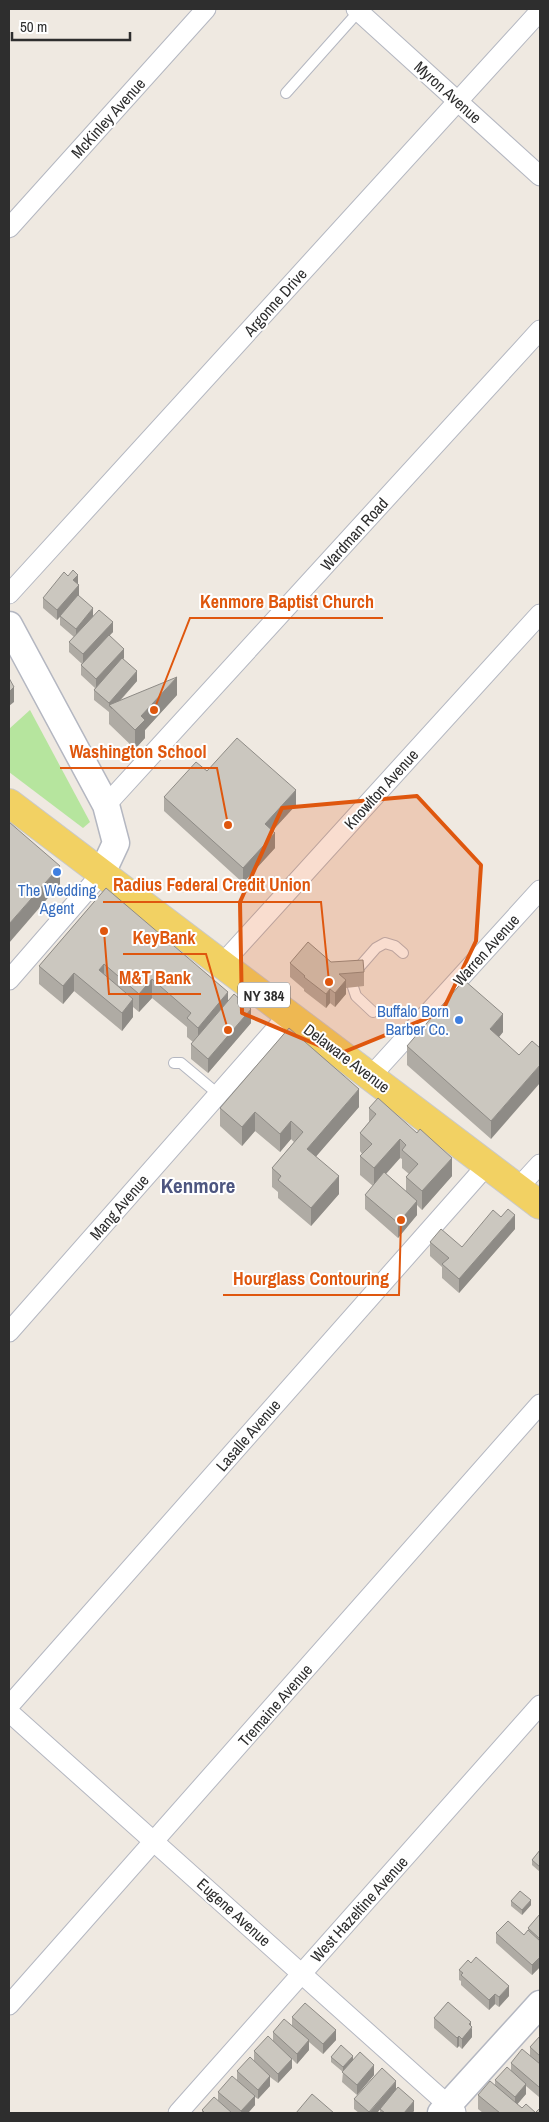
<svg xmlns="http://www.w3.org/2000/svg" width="549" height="2122" font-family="'Archivo Narrow',sans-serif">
	<rect width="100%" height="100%" fill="#efe9e1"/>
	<!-- green -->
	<path fill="#b6e59e" d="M30,710L90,822L83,828L9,772V729Z"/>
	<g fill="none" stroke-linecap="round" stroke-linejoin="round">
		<!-- lane casing -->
		<g stroke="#b4b7c1" stroke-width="12">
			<g id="lane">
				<path d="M286,93L359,11"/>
				<path d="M355,972L376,948L385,943L395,946L403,953"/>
				<path d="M353,987L356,996L373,1012"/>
				<path d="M174,1063H181L218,1094"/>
			</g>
		</g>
		<!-- street casing -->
		<g stroke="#b4b7c1" stroke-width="21">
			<g id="street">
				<path d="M356,9L540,176"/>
				<path d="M9,228L206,9"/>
				<path d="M9,594L540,11"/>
				<path d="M106,805L540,330"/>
				<path d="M222,964L540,614"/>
				<path d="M9,980L102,873"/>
				<path d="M371,1076L540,890"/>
				<path d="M518,1188L540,1164"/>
				<path d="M9,1332L289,1014"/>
				<path d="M9,1706L487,1165"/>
				<path d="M9,1712L456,2112"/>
				<path d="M9,2005L540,1404"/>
				<path d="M178,2113L540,1705"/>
			</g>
		</g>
		<!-- secondary casing -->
		<g stroke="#b4b7c1" stroke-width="29">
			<g id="secondary">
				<path d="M9,625L106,805L116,843L102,873"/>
				<path d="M441,2113L540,2004"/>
			</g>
		</g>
		<!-- primary casing -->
		<g stroke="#c9c9c9" stroke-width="30">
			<path id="primary" d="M9,803L540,1205"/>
		</g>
		<!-- lane -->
		<use href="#lane" stroke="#fff" stroke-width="10"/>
		<!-- street -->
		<use href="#street" stroke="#fff" stroke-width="19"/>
		<!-- secondary -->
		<use href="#secondary" stroke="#fff" stroke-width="26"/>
		<!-- primary -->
		<use href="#primary" stroke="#f2d163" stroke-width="28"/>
	</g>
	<!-- wall -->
	<g fill="#afaba4" fill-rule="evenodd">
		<path d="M78,584V596L93,616L113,632L109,635L137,681L120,701L177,695L145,730V738L135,749L109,724V712L94,700V690L95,688L81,675V665L82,664L69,652V642L74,637L60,625V617L57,620L43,608V598Z"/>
		<path d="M207,771L296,805L272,831L275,848L243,883L164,811V797Z"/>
		<path d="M106,888L228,1001L251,1023L208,1073L191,1059V1044L193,1042L187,1037V1027L152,998L139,1012L133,1007V1017L122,1031L74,991L63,1004L39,984V966Z"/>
		<path d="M331,962L364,972V986L346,988V994L335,1007L330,1003L326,1008L304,991V989L290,977V963Z"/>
		<path d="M503,1032L499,1037L491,1139L407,1065V1046Z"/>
		<path d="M359,1107L316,1156L339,1194L311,1226L278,1198V1192L272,1187V1168L294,1142L291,1139L280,1152L255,1131L242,1146L220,1126V1108Z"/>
		<path d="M369,1108L452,1176L422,1210L417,1205V1215L398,1238L365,1209V1195L373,1186L360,1175V1156L362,1154L360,1151V1133L369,1122ZM400,1158L402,1159V1168L409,1174L406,1177V1191L386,1174Z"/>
		<path d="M515,1229L459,1293L442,1278V1267L430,1256V1242L462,1247Z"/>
		<path d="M540,1850V1872L532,1865V1860Z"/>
		<path d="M511,1901L531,1905L522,1915L511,1906Z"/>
		<path d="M540,1914V1967L532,1975L496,1943V1933L524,1935L528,1931V1928Z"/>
		<path d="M471,1963L509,1996L499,2007L495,2004L489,2010L461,1985V1981L459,1980V1970Z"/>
		<path d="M292,2017L336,2040L323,2054L309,2042V2050L297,2064L292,2059V2068L278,2083L270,2077V2086L258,2099L255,2097V2105L248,2113H202V2110L218,2101V2092L237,2081V2071L254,2061V2051L273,2041V2032L292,2026Z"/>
		<path d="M434,2018L471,2026L472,2037L462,2049L459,2046L457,2048L434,2028Z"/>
		<path d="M540,2036V2095L539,2097L526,2086V2094L517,2104L522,2108L536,2113H483L478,2109V2095L495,2085V2080L511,2070V2063L530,2056V2047Z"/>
		<path d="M331,2057L353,2060L374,2075L357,2095L342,2082L343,2072L331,2062Z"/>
		<path d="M396,2089L414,2111L412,2113H380V2109L377,2113H359L354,2109V2099Z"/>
	</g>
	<!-- shaded-wall -->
	<g fill="#8e8b86">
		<path d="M78,575V585L73,580Z"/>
		<path d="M79,585V595L57,620V610Z"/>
		<path d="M93,608V618L76,639V629Z"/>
		<path d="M113,622V632L83,664V654Z"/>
		<path d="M124,649V658L96,689V679Z"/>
		<path d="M137,671V681L112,709L109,706V703Z"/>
		<path d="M177,677V695L145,730V738L135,749V730L141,716Z"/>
		<path d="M14,687V702L9,706V692Z"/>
		<path d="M296,790V805L265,839V824Z"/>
		<path d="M275,833V848L243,883V868Z"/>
		<path d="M60,866V884L9,943V924Z"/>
		<path d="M104,964V983L99,970Z"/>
		<path d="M74,973V991L63,1004V986Z"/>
		<path d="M152,979V998L139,1012V994Z"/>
		<path d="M346,980V994L335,1007V993Z"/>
		<path d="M330,989V1003L326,1008V994Z"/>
		<path d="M228,992V1011L198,1046V1028Z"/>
		<path d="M133,999V1017L122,1031V1013Z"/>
		<path d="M251,1009V1023L208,1073V1059Z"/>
		<path d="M503,1014V1032L490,1048V1029Z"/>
		<path d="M540,1065V1083L491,1139V1121Z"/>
		<path d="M359,1089V1107L307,1167V1149Z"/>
		<path d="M255,1112V1131L242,1146V1127Z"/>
		<path d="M291,1121V1139L280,1152V1134Z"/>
		<path d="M400,1139V1158L374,1187V1168Z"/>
		<path d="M452,1158V1176L422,1210V1191Z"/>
		<path d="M339,1176V1194L311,1226V1208Z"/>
		<path d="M417,1201V1215L398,1238V1223Z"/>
		<path d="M515,1215V1229L459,1293V1279Z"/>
		<path d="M531,1900V1905L522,1915V1910Z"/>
		<path d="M540,1948V1967L532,1975V1965Z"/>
		<path d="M509,1986V1996L499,2007V1997Z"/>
		<path d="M495,1994V2004L489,2010V2000Z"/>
		<path d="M471,2022V2029L472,2027V2037L462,2049V2039L469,2024Z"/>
		<path d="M336,2030V2040L323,2054V2044Z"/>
		<path d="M459,2036V2046L457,2048V2038Z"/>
		<path d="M309,2040V2050L297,2064V2054Z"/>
		<path d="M353,2056V2061L343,2072V2067Z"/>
		<path d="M292,2059V2068L278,2083V2074Z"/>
		<path d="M374,2065V2075L357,2095V2085Z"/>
		<path d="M270,2076V2086L258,2099V2090Z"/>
		<path d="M396,2081V2091L377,2113H369Z"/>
		<path d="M526,2084V2094L515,2107V2097Z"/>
		<path d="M540,2085V2095L539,2097V2087Z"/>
		<path d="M255,2096V2105L248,2113H241V2111Z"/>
		<path d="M414,2101V2111L412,2113H404Z"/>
	</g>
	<!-- building -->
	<g fill="#cbc7bf" stroke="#8e8b86">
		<path d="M73,570L78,575L73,580L79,585L57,610L43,598L64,572L68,576Z"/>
		<path d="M78,595L93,608L76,629L60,616Z"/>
		<path d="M99,610L113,622L83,654L69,642Z"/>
		<path d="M109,635L124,649L96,679L81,665Z"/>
		<path d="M122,658L137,671L109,703L94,690Z"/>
		<path d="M177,677L141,716L145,720L135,730L109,705Z"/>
		<path d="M9,678L14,687L9,692Z"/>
		<path d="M237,738L296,790L265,824L275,833L243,868L164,797L196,762L207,771Z"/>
		<path d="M9,822L60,866L9,924Z"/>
		<path d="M106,888L228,992L198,1028L187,1018L191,1013L152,979L139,994L104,964L99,970L133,999L122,1013L74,973L63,986L39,966Z"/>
		<path d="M308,942L331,962L363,960L364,972L339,974L346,980L335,993L330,989L326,994L304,977L305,976L290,963Z"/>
		<path d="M464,980L503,1014L490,1029L519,1055L532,1041L540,1048V1065L491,1121L407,1046Z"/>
		<path d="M234,994L251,1009L208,1059L191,1044Z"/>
		<path d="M289,1028L359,1089L307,1149L339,1176L311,1208L278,1180L281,1176L272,1168L303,1132L291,1121L280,1134L255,1112L242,1127L220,1108Z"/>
		<path d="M378,1098L417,1133L420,1129L452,1158L422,1191L406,1177L418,1164L402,1150L406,1145L400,1139L374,1168L360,1156L372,1144L360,1133L376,1114L369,1108Z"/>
		<path d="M384,1172L417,1201L398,1223L365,1195Z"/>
		<path d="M508,1209L515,1215L459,1279L442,1264L449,1258L430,1242L441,1229L462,1247L493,1210L501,1217Z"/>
		<path d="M540,1850V1867L532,1860Z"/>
		<path d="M520,1891L531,1900L522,1910L511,1901Z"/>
		<path d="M540,1914V1939L528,1928Z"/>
		<path d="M508,1921L524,1935L528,1930L540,1941V1957L532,1965L496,1933Z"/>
		<path d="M476,1957L509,1986L499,1997L495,1994L489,2000L461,1975L463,1973L459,1970L468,1960L471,1963Z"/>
		<path d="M448,2002L471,2022L469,2024L472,2027L462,2039L459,2036L457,2038L434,2018Z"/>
		<path d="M305,2003L336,2030L323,2044L292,2017Z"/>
		<path d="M284,2019L309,2040L297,2054L273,2032Z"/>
		<path d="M268,2036L292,2059L278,2074L254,2051Z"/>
		<path d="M540,2036V2056L530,2047Z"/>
		<path d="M341,2045L353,2056L343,2067L331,2057Z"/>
		<path d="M522,2049L540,2064V2085L539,2087L511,2063Z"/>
		<path d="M360,2052L374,2065L357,2085L342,2072Z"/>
		<path d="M250,2057L270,2076L258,2090L237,2071Z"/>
		<path d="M507,2067L526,2084L515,2097L495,2080Z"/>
		<path d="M382,2068L396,2081L369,2112L354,2099Z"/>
		<path d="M232,2076L255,2096L241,2111L218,2092Z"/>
		<path d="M490,2081L522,2108L526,2104L536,2113H500L478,2095Z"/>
		<path d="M398,2087L414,2101L404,2113H385L380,2109Z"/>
		<path d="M312,2094L334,2113H296Z"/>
		<path d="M214,2097L232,2113H205L202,2110Z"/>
		<path d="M540,2108V2113H538L536,2112Z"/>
	</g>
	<!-- marked area -->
	<path fill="#df570e" fill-opacity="0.2" stroke="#df570e" stroke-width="4" stroke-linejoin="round" d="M417,796L481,865L476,941L442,1012L339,1054L242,1013L240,902L282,808Z"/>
	<!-- markers -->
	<g fill="#3f7fe0" stroke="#fff" stroke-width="2">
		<circle cx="57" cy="872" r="5"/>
		<circle cx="459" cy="1020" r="5"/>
	</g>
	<g text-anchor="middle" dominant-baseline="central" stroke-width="4" stroke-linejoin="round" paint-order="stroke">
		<!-- shield labels -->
		<rect fill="#fff" stroke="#6d6d6d" stroke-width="1" x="238" y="982.5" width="52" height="25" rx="4"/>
		<g font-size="15" font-weight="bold" fill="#2e2e2e">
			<text x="264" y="995">NY 384</text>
		</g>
		<!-- street labels -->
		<g font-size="16" fill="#2e2e2e" stroke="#fff">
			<text transform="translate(448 92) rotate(42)">Myron Avenue</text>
			<text transform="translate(108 118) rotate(-48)">McKinley Avenue</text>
			<text transform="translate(275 302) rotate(-48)">Argonne Drive</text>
			<text transform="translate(354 534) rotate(-48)">Wardman Road</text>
			<text transform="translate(381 789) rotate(-48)">Knowlton Avenue</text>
			<text transform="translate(486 950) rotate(-48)">Warren Avenue</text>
			<text transform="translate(347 1058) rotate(37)">Delaware Avenue</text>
			<text transform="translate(119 1207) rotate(-49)">Mang Avenue</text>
			<text transform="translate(248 1435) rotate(-49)">Lasalle Avenue</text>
			<text transform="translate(275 1705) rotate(-49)">Tremaine Avenue</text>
			<text transform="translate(359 1909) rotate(-48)">West Hazeltine Avenue</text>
			<text transform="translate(234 1912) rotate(42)">Eugene Avenue</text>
		</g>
		<!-- shop labels -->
		<g font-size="16" fill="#366cbe" stroke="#fff">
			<text x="57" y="890">The Wedding<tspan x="57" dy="18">Agent</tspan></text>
			<text x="449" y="1011" text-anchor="end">Buffalo Born<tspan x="449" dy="18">Barber Co.</tspan></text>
		</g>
		<!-- district labels -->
		<g font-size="21" font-weight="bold" fill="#4d5680" stroke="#fff">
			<text x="198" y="1185">Kenmore</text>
		</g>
	</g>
	<!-- callouts -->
	<path fill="none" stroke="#df570e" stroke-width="2" d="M154 710L190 618H383M228 825L217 768H60M329 982L321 902H103M228 1030L206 954H123M104 931L109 994H201M401 1220L399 1295H223"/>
	<g fill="#df570e" stroke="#fff" stroke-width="2">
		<circle cx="154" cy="710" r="5"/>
		<circle cx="228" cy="825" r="5"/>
		<circle cx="329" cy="982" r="5"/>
		<circle cx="228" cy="1030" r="5"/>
		<circle cx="104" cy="931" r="5"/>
		<circle cx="401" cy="1220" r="5"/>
	</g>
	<g font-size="18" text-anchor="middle" font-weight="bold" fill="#df570e" stroke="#fff" stroke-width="4" stroke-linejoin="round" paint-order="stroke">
		<text x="287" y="608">Kenmore Baptist Church</text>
		<text x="138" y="758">Washington School</text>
		<text x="212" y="891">Radius Federal Credit Union</text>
		<text x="164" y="944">KeyBank</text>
		<text x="155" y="984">M&amp;T Bank</text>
		<text x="311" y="1285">Hourglass Contouring</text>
	</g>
	<!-- border -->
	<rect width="549" height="2122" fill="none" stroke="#2e2e2e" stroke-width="20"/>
	<!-- scale -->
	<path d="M12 32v8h118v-8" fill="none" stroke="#2e2e2e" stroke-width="2.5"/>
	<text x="20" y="32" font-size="15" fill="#2e2e2e" stroke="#ffffff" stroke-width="4" paint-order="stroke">50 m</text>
</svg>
